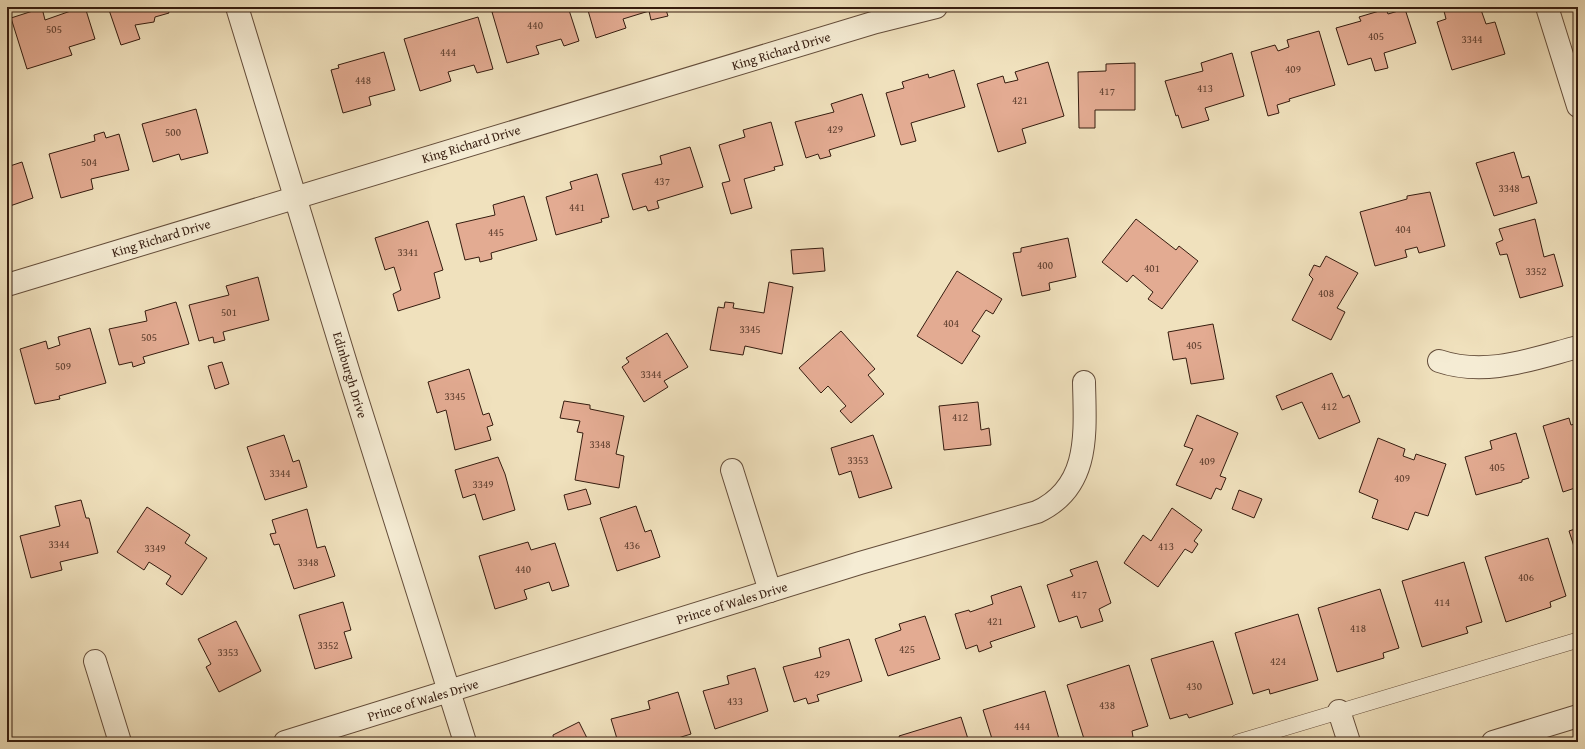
<svg xmlns="http://www.w3.org/2000/svg" width="1585" height="749" font-family="'Gentium Book Plus',serif">
	<rect width="100%" height="100%" fill="#f0e1bd"/>
	<filter id="stains"><feTurbulence type="fractalNoise" baseFrequency=".005" numOctaves="4"/><feColorMatrix values="0 0 0 0 .2 0 0 0 0 .09 0 0 0 0 .02 0 0 0 .5 -.17"/></filter>
	<radialGradient id="worn" r=".72"><stop offset=".6" stop-color="#630" stop-opacity="0"/><stop offset="1" stop-color="#630" stop-opacity=".3"/></radialGradient>
	<!-- building -->
	<g fill="#e3ab92" stroke="#351c0f">
		<path d="M82,7H85L95,39L69,47L72,55L27,69L11,18L42,8L45,20Z"/>
		<path d="M108,7H167L169,13L155,17L154,22L135,25L140,39L121,45Z"/>
		<path d="M510,7H568L579,41L564,46L561,39L536,46L539,54L507,63L492,12Z"/>
		<path d="M587,7H665L668,16L651,20L649,11L623,19L626,28L596,38Z"/>
		<path d="M1443,7H1480L1486,24L1495,22L1505,54L1452,70L1437,22L1446,19Z"/>
		<path d="M1386,9L1388,14L1405,9L1416,43L1384,53L1388,68L1375,71L1371,58L1348,65L1336,28L1361,21L1359,17Z"/>
		<path d="M478,17L493,69L477,73L474,65L448,72L451,81L420,91L404,39Z"/>
		<path d="M1319,31L1335,85L1289,99L1290,101L1277,105L1279,113L1268,116L1251,52L1275,45L1278,51L1289,47L1287,40Z"/>
		<path d="M384,52L395,90L369,97L371,105L343,113L331,70L339,68L338,65Z"/>
		<path d="M1232,53L1244,96L1205,108L1209,120L1182,128L1178,115L1176,116L1165,81L1203,71L1201,63Z"/>
		<path d="M1048,62L1064,116L1022,129L1026,143L998,152L977,84L1003,76L1005,83L1018,80L1015,72Z"/>
		<path d="M1135,63V110H1095V128H1079L1078,72L1106,71V64Z"/>
		<path d="M954,70L965,107L911,123L916,141L901,145L886,93L904,88L902,82L928,74L929,78Z"/>
		<path d="M7,79L11,92L7,94Z"/>
		<path d="M862,94L875,136L829,150L831,156L820,159L818,154L806,158L795,122L834,112L831,104Z"/>
		<path d="M196,109L208,153L181,160L179,154L153,162L142,124Z"/>
		<path d="M771,122L783,165L774,167L775,170L744,179L752,208L731,214L722,183L730,181L719,145L745,137L743,130Z"/>
		<path d="M104,132L106,138L119,134L129,170L91,179L93,189L61,198L49,154L95,141L94,135Z"/>
		<path d="M690,147L703,187L657,201L659,208L648,211L646,206L633,210L622,174L662,164L660,156Z"/>
		<path d="M1514,152L1522,178L1529,176L1537,203L1494,216L1476,163Z"/>
		<path d="M22,162L33,198L7,207V167Z"/>
		<path d="M597,174L609,217L601,219L602,222L556,235L546,197L572,189L570,182Z"/>
		<path d="M1430,192L1445,246L1419,253L1417,247L1405,250L1407,257L1375,266L1360,212L1407,199V196Z"/>
		<path d="M524,196L537,240L491,253L492,259L480,262L479,257L465,260L456,224L495,215L493,205Z"/>
		<path d="M1136,219L1176,250L1179,246L1198,261L1162,309L1148,299L1153,292L1133,275L1127,282L1102,262Z"/>
		<path d="M1535,219L1544,257L1554,254L1563,286L1520,298L1507,254L1500,255L1496,243L1503,240L1499,229Z"/>
		<path d="M428,221L443,270L434,273L440,298L398,311L393,294L401,290L394,267L385,270L375,238Z"/>
		<path d="M1068,238L1076,277L1049,283L1050,290L1022,296L1013,253L1021,252V248Z"/>
		<path d="M823,248L825,271L793,274L791,250Z"/>
		<path d="M1326,256L1358,273L1337,308L1345,312L1331,340L1292,320L1313,279L1309,275L1314,265L1320,267Z"/>
		<path d="M957,271L1002,299L993,314L986,310L972,331L980,336L962,364L917,336Z"/>
		<path d="M258,277L269,320L223,332L225,340L214,343L213,337L199,341L189,305L229,295L226,286Z"/>
		<path d="M769,282L793,287L782,354L745,346L743,355L710,350L718,307L724,308L725,302L734,303L733,308L764,313Z"/>
		<path d="M176,302L189,344L143,357L145,363L133,367L132,362L119,365L109,329L147,321L145,311Z"/>
		<path d="M1213,324L1224,379L1191,384L1186,358L1173,360L1168,332Z"/>
		<path d="M90,328L106,383L59,396L60,399L35,404L20,349L46,341L48,349L60,345L58,337Z"/>
		<path d="M841,331L875,369L868,375L884,394L851,423L840,411L846,406L828,386L821,393L799,368Z"/>
		<path d="M667,333L688,367L664,381L668,387L644,402L622,367L629,362L626,358Z"/>
		<path d="M222,362L229,384L215,389L208,366Z"/>
		<path d="M469,369L483,415L489,413L493,425L487,427L491,440L455,450L446,410L437,413L428,382Z"/>
		<path d="M1332,373L1343,398L1349,395L1360,422L1319,439L1302,402L1282,410L1276,396Z"/>
		<path d="M7,383L11,398L7,399Z"/>
		<path d="M564,401L590,405V409L624,416L616,454L624,456L619,488L575,480L583,433L577,432L580,421L560,418Z"/>
		<path d="M978,402L981,430L989,428L991,445L944,450L939,406Z"/>
		<path d="M1197,415L1238,433L1220,476L1226,478L1221,490L1216,488L1211,499L1176,485L1193,449L1184,446Z"/>
		<path d="M1569,418L1571,425L1578,423V487L1563,492L1543,426Z"/>
		<path d="M1516,433L1529,478L1522,480V482L1476,495L1465,457L1492,449L1490,441Z"/>
		<path d="M284,435L293,462L299,460L307,487L265,500L247,447Z"/>
		<path d="M873,435L892,488L859,498L851,471L839,475L831,448Z"/>
		<path d="M1378,438L1405,449L1403,456L1414,460L1416,454L1446,464L1428,516L1415,512L1408,530L1372,518L1378,500L1359,492Z"/>
		<path d="M498,457L505,474L515,510L483,520L475,494L463,498L455,470Z"/>
		<path d="M586,489L591,504L568,510L564,495Z"/>
		<path d="M1239,490L1262,499L1254,518L1232,509Z"/>
		<path d="M81,500L86,518H89L98,553L60,562L62,570L31,578L20,536L60,526L55,506Z"/>
		<path d="M636,506L645,532L651,530L660,557L617,571L600,518Z"/>
		<path d="M147,507L190,535L185,543L207,558L182,595L166,584L171,576L149,562L144,570L117,552Z"/>
		<path d="M1172,508L1202,530L1194,541L1198,544L1192,553L1185,549L1158,587L1124,563L1143,535L1151,541Z"/>
		<path d="M307,509L317,548L325,546L335,576L294,589L279,544L274,545L270,534L276,533L272,520Z"/>
		<path d="M1578,528V559L1569,531Z"/>
		<path d="M1548,538L1566,596L1550,602L1551,607L1506,622L1485,557Z"/>
		<path d="M528,542L531,550L555,543L569,586L552,591L549,582L524,590L527,599L495,609L479,556Z"/>
		<path d="M1097,561L1111,603L1099,609L1103,621L1081,628L1077,616L1059,622L1047,585L1073,576L1070,570Z"/>
		<path d="M1464,562L1482,622L1466,627L1468,633L1422,647L1402,581Z"/>
		<path d="M1021,586L1035,627L990,642L992,647L979,652L977,645L966,649L955,614L969,610L970,612L993,604L991,596Z"/>
		<path d="M1380,589L1399,648L1383,653L1384,658L1337,672L1318,608Z"/>
		<path d="M343,602L351,630L344,632L352,658L315,669L299,615Z"/>
		<path d="M1298,614L1318,680L1270,694L1269,689L1253,694L1235,633Z"/>
		<path d="M925,616L940,659L888,676L875,639L901,630L899,624Z"/>
		<path d="M236,621L261,671L219,692L206,667L211,664L198,639Z"/>
		<path d="M849,639L862,681L817,695L819,701L808,704L806,698L794,702L783,667L821,657L819,648Z"/>
		<path d="M1213,641L1233,704L1189,718L1187,714L1170,719L1151,659Z"/>
		<path d="M1129,665L1148,726L1132,731L1133,737L1116,742H1085L1067,685Z"/>
		<path d="M755,668L768,711L715,729L703,691L729,684L727,676Z"/>
		<path d="M1045,691L1060,742H993L983,710Z"/>
		<path d="M678,692L691,734L665,742H618L611,719L650,709L648,701Z"/>
		<path d="M961,717L969,742H901L899,736Z"/>
		<path d="M579,722L589,742H554L553,735Z"/>
	</g>
	<g fill="none" stroke-linecap="round" stroke-linejoin="round">
		<!-- service casing -->
		<g stroke="#644d3a" stroke-width="16">
			<path id="service" d="M1238,742L1578,640"/>
		</g>
		<!-- minor casing -->
		<g stroke="#644d3a" stroke-width="24">
			<g id="minor">
				<path d="M1547,7L1578,106"/>
				<path d="M7,285L876,22L936,7"/>
				<path d="M1439,361C1486,377 1532,359 1578,347"/>
				<path d="M732,470L770,591"/>
				<path d="M95,661L120,742"/>
				<path d="M1339,711L1349,742"/>
				<path d="M285,742L860,563L1037,512C1091,487 1085,432 1084,382"/>
			</g>
		</g>
		<!-- tertiary casing -->
		<g stroke="#644d3a" stroke-width="24">
			<g id="tertiary">
				<path d="M237,7L351,380L465,742"/>
				<path d="M1493,742L1578,716"/>
			</g>
		</g>
		<!-- service -->
		<use href="#service" stroke="#f5ecd4" stroke-width="15"/>
		<!-- minor -->
		<use href="#minor" stroke="#f5ecd4" stroke-width="22"/>
		<!-- tertiary -->
		<use href="#tertiary" stroke="#f5ecd4" stroke-width="22"/>
	</g>
	<g text-anchor="middle" dominant-baseline="central" stroke-width="4" stroke-linejoin="round" paint-order="stroke">
		<!-- number labels -->
		<g font-size="11" fill="#604030">
			<text x="535" y="25">440</text>
			<text x="54" y="29">505</text>
			<text x="1376" y="36">405</text>
			<text x="1472" y="39">3344</text>
			<text x="448" y="52">444</text>
			<text x="1293" y="69">409</text>
			<text x="363" y="80">448</text>
			<text x="1205" y="88">413</text>
			<text x="1107" y="91">417</text>
			<text x="1020" y="100">421</text>
			<text x="835" y="129">429</text>
			<text x="173" y="132">500</text>
			<text x="89" y="162">504</text>
			<text x="662" y="181">437</text>
			<text x="1509" y="188">3348</text>
			<text x="577" y="207">441</text>
			<text x="1403" y="229">404</text>
			<text x="496" y="232">445</text>
			<text x="408" y="252">3341</text>
			<text x="1045" y="265">400</text>
			<text x="1152" y="268">401</text>
			<text x="1536" y="271">3352</text>
			<text x="1326" y="293">408</text>
			<text x="229" y="312">501</text>
			<text x="951" y="323">404</text>
			<text x="750" y="329">3345</text>
			<text x="149" y="337">505</text>
			<text x="1194" y="345">405</text>
			<text x="63" y="366">509</text>
			<text x="651" y="374">3344</text>
			<text x="455" y="396">3345</text>
			<text x="1329" y="406">412</text>
			<text x="960" y="417">412</text>
			<text x="600" y="444">3348</text>
			<text x="858" y="460">3353</text>
			<text x="1207" y="461">409</text>
			<text x="1497" y="467">405</text>
			<text x="280" y="473">3344</text>
			<text x="1402" y="478">409</text>
			<text x="483" y="484">3349</text>
			<text x="59" y="544">3344</text>
			<text x="632" y="545">436</text>
			<text x="1166" y="546">413</text>
			<text x="155" y="548">3349</text>
			<text x="308" y="562">3348</text>
			<text x="523" y="569">440</text>
			<text x="1526" y="577">406</text>
			<text x="1079" y="594">417</text>
			<text x="1442" y="602">414</text>
			<text x="995" y="621">421</text>
			<text x="1358" y="628">418</text>
			<text x="328" y="645">3352</text>
			<text x="907" y="649">425</text>
			<text x="228" y="652">3353</text>
			<text x="1278" y="661">424</text>
			<text x="822" y="674">429</text>
			<text x="1194" y="686">430</text>
			<text x="735" y="701">433</text>
			<text x="1107" y="705">438</text>
			<text x="1022" y="726">444</text>
		</g>
		<!-- street labels -->
		<g font-size="13" fill="#351c0f" stroke="#f5ecd4">
			<text transform="translate(781 51) rotate(-17)">King Richard Drive</text>
			<text transform="translate(471 144) rotate(-17)">King Richard Drive</text>
			<text transform="translate(161 238) rotate(-17)">King Richard Drive</text>
			<text transform="translate(350 375) rotate(73)">Edinburgh Drive</text>
			<text transform="translate(732 603) rotate(-17)">Prince of Wales Drive</text>
			<text transform="translate(423 700) rotate(-17)">Prince of Wales Drive</text>
		</g>
	</g>
	<!-- margin -->
	<rect width="1585" height="749" fill="none" stroke="#f0e1bd" stroke-width="24"/>
	<rect x="8" y="8" width="1569" height="733" fill="none" stroke="#351c0f" stroke-width="2"/>
	<rect x="12" y="12" width="1561" height="725" fill="none" stroke="#351c0f"/>
	<rect width="100%" height="100%" filter="url(#stains)"/>
	<rect width="100%" height="100%" fill="url(#worn)"/>
</svg>
